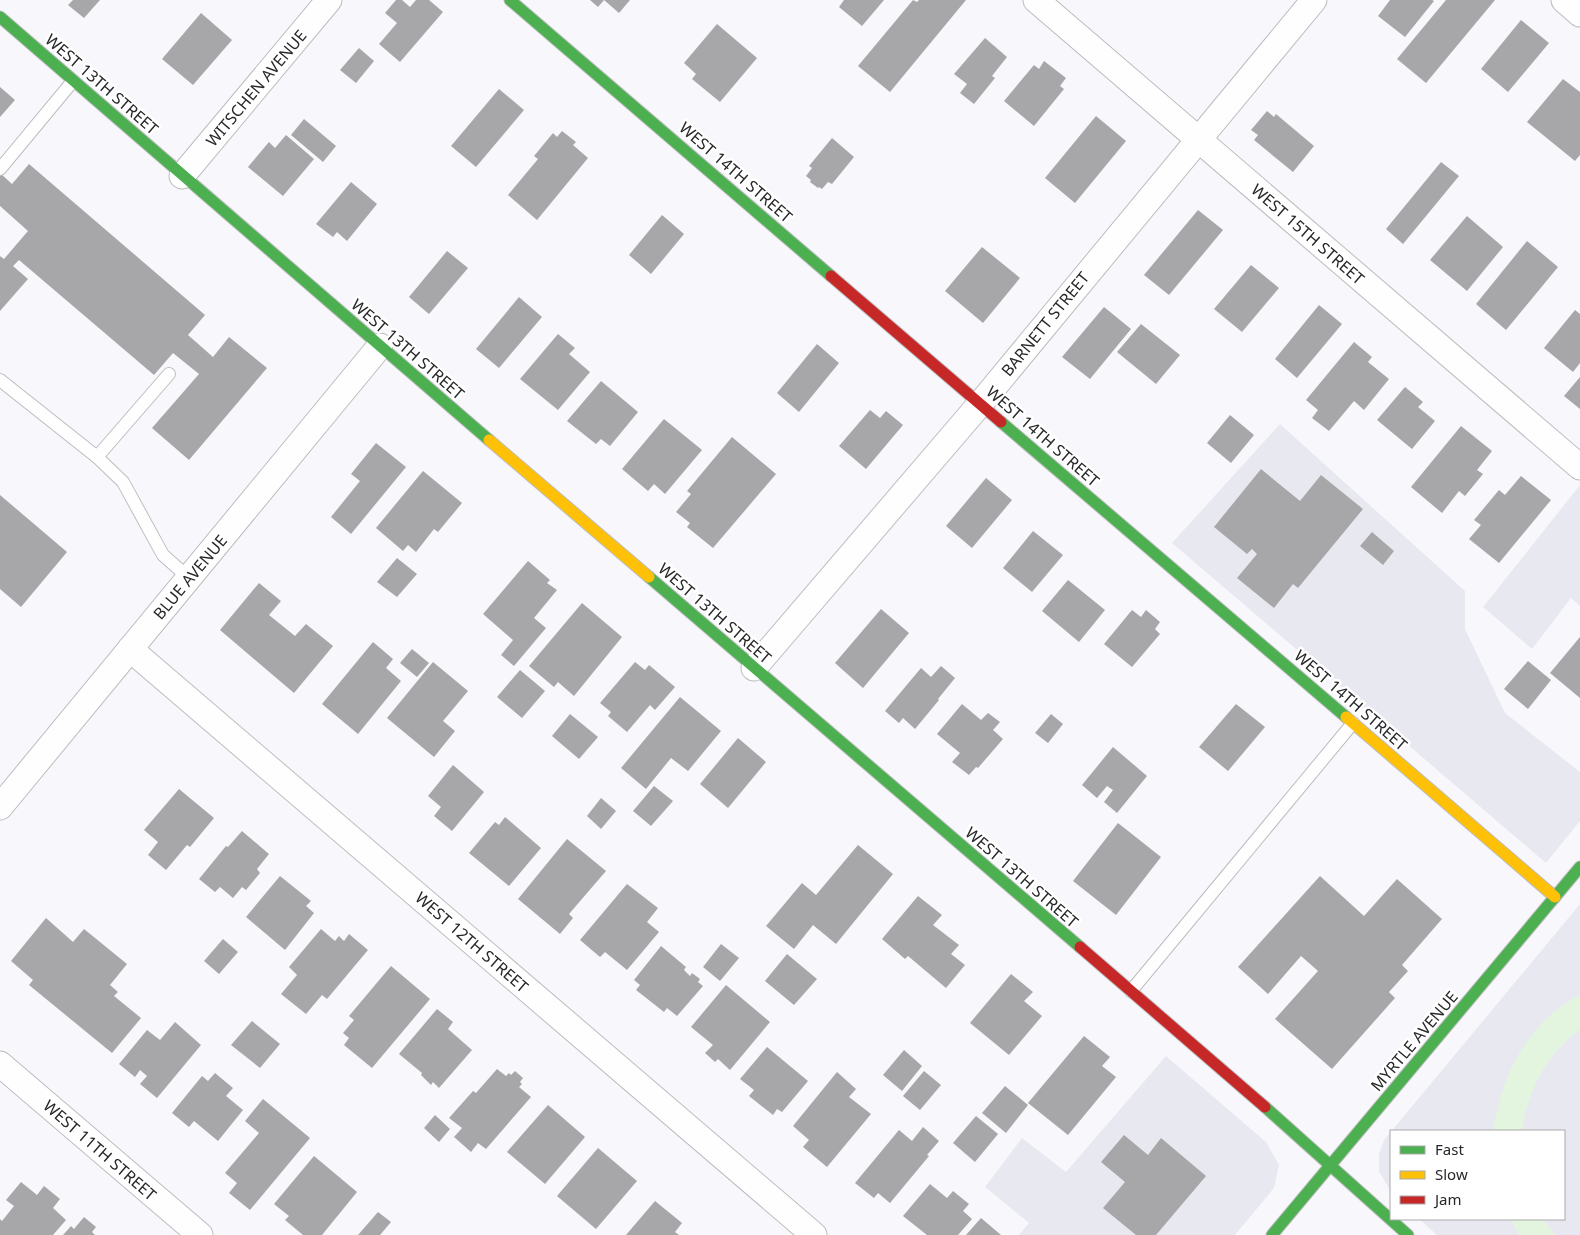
<svg xmlns="http://www.w3.org/2000/svg" width="1580" height="1235" font-family="'Noto Sans',sans-serif">
	<rect width="100%" height="100%" fill="#f8f8fc"/>
	<!-- built -->
	<g fill="#e8e8f1">
		<path d="M1280,424L1465,591V629L1505,713L1580,772V821L1546,863L1172,543Z"/>
		<path d="M1580,485V606L1571,598L1532,649L1483,607Z"/>
		<path d="M1580,904V1235H1437L1419,1219H1564V1131H1391V1192L1379,1171V1154L1384,1140Z"/>
		<path d="M1166,1056L1266,1142L1279,1165L1274,1188L1235,1235H1019L1029,1223L985,1187L1022,1138L1066,1172Z"/>
	</g>
	<!-- green -->
	<g fill="#e3f5df">
		<path d="M1580,995V1029C1546,1055 1528,1090 1522,1131H1493C1502,1074 1527,1023 1580,995Z"/>
		<path d="M1511,1219H1543L1555,1235H1519Z"/>
	</g>
	<!-- building -->
	<g fill="#a7a7a9">
		<path d="M73,0H100L84,18L68,5Z"/>
		<path d="M396,0H402L410,7L416,0H429L443,12L400,62L379,44L397,23L385,13Z"/>
		<path d="M590,0H630L619,13L604,0L598,7Z"/>
		<path d="M844,0H884L862,26L839,7Z"/>
		<path d="M913,0L917,2L919,0H966L890,92L858,66Z"/>
		<path d="M1390,0H1432L1434,1L1405,37L1378,16Z"/>
		<path d="M1446,0H1495L1426,83L1397,59Z"/>
		<path d="M201,13L232,40L193,85L162,59Z"/>
		<path d="M1521,20L1549,43L1508,92L1481,69Z"/>
		<path d="M717,24L757,58L720,102L692,79L696,74L684,63Z"/>
		<path d="M985,38L1007,57L992,76L995,78L974,104L960,93L967,84L954,74Z"/>
		<path d="M359,48L374,61L356,83L340,70Z"/>
		<path d="M1044,61L1066,78L1060,86L1064,89L1034,126L1004,101L1034,65L1039,69Z"/>
		<path d="M1563,79L1580,92V155L1575,161L1527,122Z"/>
		<path d="M0,87L15,100L0,117Z"/>
		<path d="M499,89L524,110L476,167L451,146Z"/>
		<path d="M1267,111L1274,117L1276,114L1314,146L1293,172L1254,140L1258,135L1251,130Z"/>
		<path d="M1096,116L1126,141L1075,203L1045,178Z"/>
		<path d="M304,119L336,146L323,162L291,135Z"/>
		<path d="M562,131L576,142L573,145L588,158L537,220L508,195L538,159L534,156L553,133L557,137Z"/>
		<path d="M286,135L314,159L283,196L248,167L269,142L275,148Z"/>
		<path d="M832,138L854,157L832,184L828,182L822,189L819,187L818,188L810,182L811,180L806,176L812,168L809,166Z"/>
		<path d="M1441,162L1459,176L1403,244L1386,229Z"/>
		<path d="M29,164L205,315L188,335L213,357L229,337L267,368L189,460L152,428L199,374L173,353L154,375L19,260L13,266L28,279L0,311V256L4,259L28,231L0,206V173L12,184Z"/>
		<path d="M351,182L377,204L347,241L337,232L333,237L316,224Z"/>
		<path d="M1198,210L1223,230L1169,295L1144,275Z"/>
		<path d="M662,215L684,234L651,274L629,255Z"/>
		<path d="M1467,216L1503,247L1467,291L1430,260Z"/>
		<path d="M1527,241L1558,267L1506,330L1476,304Z"/>
		<path d="M982,247L1020,278L983,323L945,291Z"/>
		<path d="M447,251L468,268L429,314L409,297Z"/>
		<path d="M1251,265L1279,288L1242,332L1214,309Z"/>
		<path d="M519,297L542,317L499,368L476,349Z"/>
		<path d="M1319,305L1342,324L1297,378L1275,359Z"/>
		<path d="M1104,307L1131,329L1090,379L1062,357Z"/>
		<path d="M1575,310L1580,314V363L1573,372L1544,348Z"/>
		<path d="M1141,324L1180,355L1156,384L1117,352Z"/>
		<path d="M558,334L575,348L569,354L590,372L558,410L520,379Z"/>
		<path d="M1354,342L1372,357L1368,362L1389,379L1364,410L1354,401L1329,431L1312,418L1318,410L1306,400Z"/>
		<path d="M817,344L839,363L799,412L777,393Z"/>
		<path d="M1580,377V409L1564,396Z"/>
		<path d="M601,381L638,412L610,446L601,439L596,444L567,421Z"/>
		<path d="M1405,387L1423,402L1418,407L1435,421L1412,449L1377,420Z"/>
		<path d="M870,410L880,418L886,411L903,425L866,469L839,446Z"/>
		<path d="M1230,415L1254,435L1231,463L1207,443Z"/>
		<path d="M664,419L702,450L665,494L654,484L648,491L622,469Z"/>
		<path d="M1461,426L1492,451L1477,470L1483,474L1465,496L1459,491L1442,513L1411,487Z"/>
		<path d="M732,437L776,474L713,548L687,527L690,523L676,512L691,494L687,491Z"/>
		<path d="M376,443L406,467L351,534L331,517L360,481L351,474Z"/>
		<path d="M1261,469L1300,501L1321,475L1363,509L1298,588L1293,584L1274,608L1237,578L1257,554L1252,549L1247,554L1214,527Z"/>
		<path d="M423,471L462,503L438,532L434,529L416,552L408,545L403,551L376,528Z"/>
		<path d="M1521,476L1551,500L1499,563L1469,539L1481,525L1474,520L1499,490L1505,495Z"/>
		<path d="M986,478L1012,500L972,548L946,526Z"/>
		<path d="M0,495L67,552L21,607L0,589Z"/>
		<path d="M1033,531L1063,555L1032,592L1003,568Z"/>
		<path d="M1372,532L1394,551L1383,565L1360,546Z"/>
		<path d="M397,558L417,574L397,597L377,582Z"/>
		<path d="M528,561L550,580L547,583L557,590L534,618L546,628L514,666L501,655L513,640L483,614Z"/>
		<path d="M1068,580L1105,610L1079,642L1042,611Z"/>
		<path d="M259,583L281,601L269,615L295,636L306,624L333,646L294,693L220,630Z"/>
		<path d="M582,603L622,637L574,696L558,682L554,687L529,666Z"/>
		<path d="M881,609L909,633L863,688L835,663Z"/>
		<path d="M1132,610L1141,617L1146,610L1160,622L1155,629L1160,634L1132,667L1104,644Z"/>
		<path d="M1580,637V698L1550,673Z"/>
		<path d="M373,642L393,659L386,668L401,681L358,734L322,704Z"/>
		<path d="M412,649L429,663L417,677L400,663Z"/>
		<path d="M1528,661L1551,680L1528,709L1504,689Z"/>
		<path d="M433,662L468,691L443,721L455,731L434,757L387,718Z"/>
		<path d="M635,662L645,670L649,665L675,687L655,710L650,705L627,732L608,716L611,712L600,703Z"/>
		<path d="M941,666L955,678L938,699L939,700L915,729L903,718L899,723L885,711L921,668L931,677Z"/>
		<path d="M520,670L545,691L522,718L497,697Z"/>
		<path d="M680,697L721,731L688,771L671,758L646,789L621,768Z"/>
		<path d="M962,704L981,720L988,713L1000,722L993,730L1003,739L978,768L976,767L969,775L952,762L960,753L937,734Z"/>
		<path d="M1236,704L1265,727L1228,771L1199,747Z"/>
		<path d="M570,714L598,737L579,759L552,736Z"/>
		<path d="M1051,714L1063,724L1048,743L1035,733Z"/>
		<path d="M738,738L766,762L728,808L700,784Z"/>
		<path d="M1113,747L1147,776L1117,813L1104,802L1113,790L1107,786L1097,798L1082,785Z"/>
		<path d="M453,765L484,792L452,831L434,816L441,807L428,796Z"/>
		<path d="M654,786L673,801L651,826L633,811Z"/>
		<path d="M179,789L214,818L190,847L187,845L166,870L148,855L158,842L144,830Z"/>
		<path d="M601,798L616,811L601,829L587,816Z"/>
		<path d="M505,817L541,848L509,886L469,853L495,822L499,825Z"/>
		<path d="M1118,823L1161,857L1116,915L1073,881Z"/>
		<path d="M242,831L269,854L257,869L260,873L246,890L242,887L233,898L220,887L215,892L199,879L226,846L228,847Z"/>
		<path d="M567,839L606,871L569,914L573,918L560,934L518,899Z"/>
		<path d="M858,845L893,874L836,944L813,925L794,949L766,926L802,883L816,895Z"/>
		<path d="M280,876L311,901L306,906L314,913L285,950L246,917Z"/>
		<path d="M1320,876L1364,916L1397,879L1442,919L1402,965L1408,971L1389,992L1395,998L1332,1069L1275,1019L1318,971L1301,956L1268,994L1238,967Z"/>
		<path d="M627,884L658,908L647,922L659,932L627,970L605,952L600,957L580,940Z"/>
		<path d="M918,896L942,915L933,925L959,945L951,954L965,965L946,988L908,956L905,959L882,939Z"/>
		<path d="M46,918L73,942L84,929L127,964L110,985L118,992L114,996L141,1018L112,1053L29,985L33,980L11,961Z"/>
		<path d="M321,929L335,941L339,936L344,941L349,934L368,950L327,999L322,995L306,1014L281,994L297,975L289,967Z"/>
		<path d="M223,939L238,952L219,974L204,961Z"/>
		<path d="M721,944L739,958L720,981L703,967Z"/>
		<path d="M661,946L686,967L684,970L690,976L692,973L700,979L698,982L703,986L677,1016L667,1008L664,1012L636,990L640,985L634,980Z"/>
		<path d="M787,954L817,979L794,1005L765,981Z"/>
		<path d="M391,966L430,999L372,1068L344,1045L349,1038L343,1033L354,1020L349,1016Z"/>
		<path d="M1011,974L1033,992L1024,1001L1042,1016L1009,1055L970,1023Z"/>
		<path d="M726,985L770,1022L730,1070L718,1059L715,1062L705,1053L713,1045L691,1027Z"/>
		<path d="M437,1009L453,1022L448,1029L472,1050L439,1088L433,1082L431,1085L421,1075L422,1073L399,1054Z"/>
		<path d="M252,1021L280,1044L260,1068L231,1045Z"/>
		<path d="M175,1022L201,1045L157,1098L140,1084L147,1076L140,1070L135,1077L119,1064L147,1030L160,1040Z"/>
		<path d="M1084,1036L1110,1057L1102,1066L1116,1077L1068,1135L1028,1103Z"/>
		<path d="M767,1047L808,1081L782,1112L777,1109L773,1115L749,1096L754,1090L740,1079Z"/>
		<path d="M904,1050L922,1066L902,1091L883,1075Z"/>
		<path d="M497,1069L506,1076L509,1073L511,1075L515,1071L523,1078L520,1082L522,1084L519,1087L531,1097L486,1149L478,1143L471,1152L454,1137L462,1128L449,1118L473,1091L476,1093Z"/>
		<path d="M924,1071L941,1085L920,1110L903,1096Z"/>
		<path d="M837,1072L856,1089L849,1097L871,1114L827,1167L803,1147L809,1140L793,1126Z"/>
		<path d="M215,1073L233,1088L226,1096L243,1110L218,1141L194,1121L189,1127L172,1113L202,1076L208,1081Z"/>
		<path d="M1005,1086L1028,1105L1006,1133L982,1113Z"/>
		<path d="M263,1099L310,1138L250,1210L229,1193L237,1183L225,1173L259,1133L245,1121Z"/>
		<path d="M548,1105L585,1137L545,1184L507,1152Z"/>
		<path d="M435,1115L450,1129L439,1142L424,1128Z"/>
		<path d="M976,1116L998,1134L975,1162L953,1143Z"/>
		<path d="M923,1127L939,1141L927,1155L929,1156L890,1203L878,1193L874,1198L855,1183L899,1130L912,1141Z"/>
		<path d="M1124,1135L1148,1155L1161,1138L1206,1176L1156,1235H1136L1103,1208L1125,1182L1101,1162Z"/>
		<path d="M598,1148L637,1181L596,1229L557,1196Z"/>
		<path d="M314,1156L357,1192L322,1235H303L285,1220L289,1216L274,1204Z"/>
		<path d="M21,1182L37,1195L44,1186L60,1199L53,1208L66,1220L53,1235H0V1219L2,1221L14,1206L6,1200Z"/>
		<path d="M930,1184L947,1198L953,1191L969,1204L963,1211L972,1219L958,1235H927L903,1216Z"/>
		<path d="M655,1201L682,1223L675,1232L679,1235H626Z"/>
		<path d="M378,1212L391,1222L380,1235H358Z"/>
		<path d="M84,1217L96,1227L92,1232L95,1235H63L71,1226L74,1229Z"/>
		<path d="M981,1218L1001,1235H966Z"/>
	</g>
	<g fill="none" stroke-linecap="round" stroke-linejoin="round">
		<!-- lane casing -->
		<g stroke="#bdbdc0" stroke-width="14">
			<g id="lane">
				<path d="M0,169L73,81"/>
				<path d="M0,380L97,457L123,482L163,555L189,578"/>
				<path d="M97,457L169,374"/>
				<path d="M1131,991L1353,723"/>
			</g>
		</g>
		<!-- street casing -->
		<g stroke="#bdbdc0" stroke-width="27">
			<g id="street">
				<path d="M1036,0L1580,467"/>
				<path d="M1564,0L1580,14"/>
				<path d="M182,176L329,0"/>
				<path d="M130,649L814,1235"/>
				<path d="M754,668L980,404L1314,0"/>
				<path d="M0,807L380,346"/>
				<path d="M0,1064L200,1235"/>
			</g>
		</g>
		<!-- fast casing -->
		<g stroke="#bdbdc0" stroke-width="13">
			<g id="fast">
				<path d="M510,0L831,276"/>
				<path d="M0,17L489,440"/>
				<path d="M1001,422L1346,717"/>
				<path d="M649,577L1080,947"/>
				<path d="M1265,1107L1408,1235"/>
				<path d="M1272,1235L1580,867"/>
			</g>
		</g>
		<!-- slow casing -->
		<g stroke="#bdbdc0" stroke-width="13">
			<g id="slow">
				<path d="M489,440L649,577"/>
				<path d="M1346,717L1555,897"/>
			</g>
		</g>
		<!-- jam casing -->
		<g stroke="#bdbdc0" stroke-width="13">
			<g id="jam">
				<path d="M831,276L1001,422"/>
				<path d="M1080,947L1265,1107"/>
			</g>
		</g>
		<!-- lane -->
		<use href="#lane" stroke="#fefeff" stroke-width="12"/>
		<!-- street -->
		<use href="#street" stroke="#fefeff" stroke-width="25"/>
		<!-- fast -->
		<use href="#fast" stroke="#4caf50" stroke-width="11"/>
		<!-- slow -->
		<use href="#slow" stroke="#ffc107" stroke-width="11"/>
		<!-- jam -->
		<use href="#jam" stroke="#c62828" stroke-width="11"/>
	</g>
	<g text-anchor="middle" dominant-baseline="central" stroke-width="5" stroke-linejoin="round" paint-order="stroke">
		<!-- street labels -->
		<g font-size="16" fill="#272729" stroke="#fff">
			<text transform="translate(102 84) rotate(41)">WEST 13TH STREET</text>
			<text transform="translate(256 88) rotate(-50)">WITSCHEN AVENUE</text>
			<text transform="translate(736 172) rotate(41)">WEST 14TH STREET</text>
			<text transform="translate(1308 234) rotate(41)">WEST 15TH STREET</text>
			<text transform="translate(1045 324) rotate(-51)">BARNETT STREET</text>
			<text transform="translate(408 349) rotate(41)">WEST 13TH STREET</text>
			<text transform="translate(1043 436) rotate(41)">WEST 14TH STREET</text>
			<text transform="translate(190 577) rotate(-50)">BLUE AVENUE</text>
			<text transform="translate(715 613) rotate(41)">WEST 13TH STREET</text>
			<text transform="translate(1351 700) rotate(41)">WEST 14TH STREET</text>
			<text transform="translate(1022 877) rotate(41)">WEST 13TH STREET</text>
			<text transform="translate(472 942) rotate(41)">WEST 12TH STREET</text>
			<text transform="translate(1414 1041) rotate(-50)">MYRTLE AVENUE</text>
			<text transform="translate(100 1150) rotate(41)">WEST 11TH STREET</text>
		</g>
	</g>
	<!-- legend -->
	<rect x="1390" y="1130" width="175" height="90" fill="#ffffff" stroke="#a9a9a9"/>
	<rect x="1400" y="1146" width="25" height="8" fill="#4caf50" stroke="#a9a9a9"/>
	<text x="1435" y="1155" font-size="15" fill="#272729">Fast</text>
	<rect x="1400" y="1171" width="25" height="8" fill="#ffc107" stroke="#a9a9a9"/>
	<text x="1435" y="1180" font-size="15" fill="#272729">Slow</text>
	<rect x="1400" y="1196" width="25" height="8" fill="#c62828" stroke="#a9a9a9"/>
	<text x="1435" y="1205" font-size="15" fill="#272729">Jam</text>
</svg>
